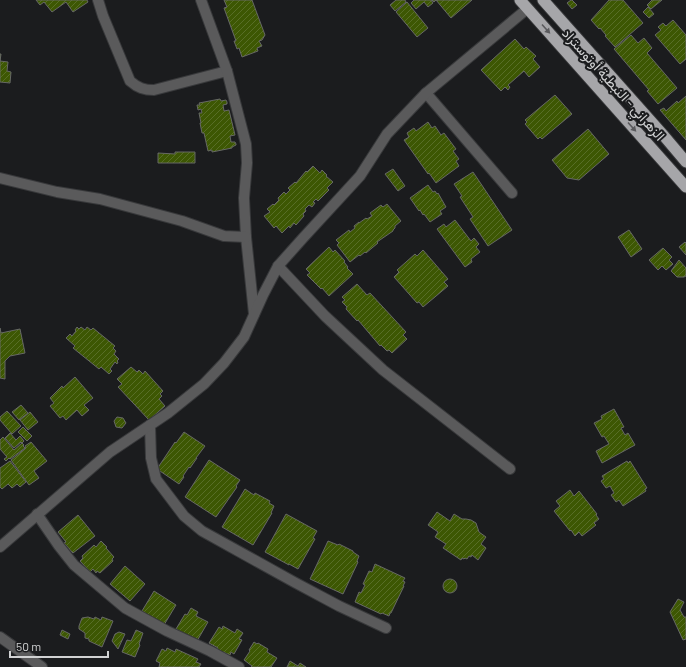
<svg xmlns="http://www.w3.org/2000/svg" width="686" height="667" font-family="Barlow,Vazirmatn,sans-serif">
	<defs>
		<pattern id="building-hatch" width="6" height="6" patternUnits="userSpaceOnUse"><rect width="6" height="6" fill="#3d5703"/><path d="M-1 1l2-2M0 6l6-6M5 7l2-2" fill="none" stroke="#586e27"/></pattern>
	</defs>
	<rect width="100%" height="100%" fill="#1b1c1e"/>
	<!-- building -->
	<g fill="url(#building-hatch)" stroke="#666865">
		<path d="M36,0H87L88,2L73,12L66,2L52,12L44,2L40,5Z"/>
		<path d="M224,0H252L265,35L262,40L259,41L262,46L257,48L258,51L242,57L239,48L237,49L234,41H236L224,8L227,7Z"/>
		<path d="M396,0H405L406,2L395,11L390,5Z"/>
		<path d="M414,0H431L433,3L428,7L424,2L416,9L411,3Z"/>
		<path d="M432,0H472L451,18L436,0L434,2Z"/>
		<path d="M571,0H572L577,5L572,9L567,3Z"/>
		<path d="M609,0H623L643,23L615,47L605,36L606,35L600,28L599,29L591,20Z"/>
		<path d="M652,0H662L651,9L647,5Z"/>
		<path d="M407,2L428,28L417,37L396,12Z"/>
		<path d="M648,7L654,14L649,18L643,12Z"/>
		<path d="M673,20L686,35V59L680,64L655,35L661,30L658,27L663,23L666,26Z"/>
		<path d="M631,35L638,43L644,38L652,48L647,53L677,88L658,104L647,91L649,90L614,49Z"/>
		<path d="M515,39L524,49L526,47L536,56L533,59L540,67L529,77L524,71L508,85L510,87L508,90L505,87L501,91L481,70Z"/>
		<path d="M0,54H1L0,61L8,62L7,71L11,72L10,83L0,82Z"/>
		<path d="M555,95L572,114L542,139L540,137L538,139L525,124L527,122L525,120Z"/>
		<path d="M686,96V140L660,110L664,108L666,111L677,101L678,103Z"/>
		<path d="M220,99L221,101L226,100L227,102V104L223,105L224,111L229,110L235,135L230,136L231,142H235L236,144V145L232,147V148L212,152V150L208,151L204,133H202L200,123H201L199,113H202L201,109L198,110L197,105H200L199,103Z"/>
		<path d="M428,122L432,128L435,126L441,135L444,133L456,149L453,151L459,159L456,161L459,166L436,183L429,173L428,174L404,140L409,137L407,133L414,128L416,131Z"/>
		<path d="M588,129L609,154L579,180L567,178L552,160Z"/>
		<path d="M175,152H195V163H158V153L175,154Z"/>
		<path d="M313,166L320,173L322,170L327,175L326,176L333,182L327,188L329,190L318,201L316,199L313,202L315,203L312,207L309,205L305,209L306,211L303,214L304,216L296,225L294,223L290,228L289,226L282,233L276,226L274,228L264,216L270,212L267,209L273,204L274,205L279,200L278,198L284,192L286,194L290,190L288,188L295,182L296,183L306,171L307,172Z"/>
		<path d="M393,169L405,186L398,191L385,174Z"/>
		<path d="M473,172L512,230L488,246L470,219L473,217L460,197L462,196L454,184Z"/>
		<path d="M428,185L433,192L435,191L437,194L438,193L446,207L440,211L442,214L430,222L424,214L423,215L420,210L419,211L410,198Z"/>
		<path d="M387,204L401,221L395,226V228L393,230V231L377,242L378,243L366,253L365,252L360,256L359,255L350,262L337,245L339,243L336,240L349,230L350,232L355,228L354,226L359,222V223L366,218L367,219L372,216L370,213L381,205L383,207Z"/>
		<path d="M455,220L471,241L474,238L479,244L476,247L480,252L471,259L472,262L465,267L437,229L444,224L446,227Z"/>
		<path d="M629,230L642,249L631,257L618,237Z"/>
		<path d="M685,242L686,243V255L679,247Z"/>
		<path d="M329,247L333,252L335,250L345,261L344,262L348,267L347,268L353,274L329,296L322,288L321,289L307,275L310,273L306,269Z"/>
		<path d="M663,248L672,257L669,260L673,264L666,270L662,266L658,270L649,260Z"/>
		<path d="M423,250L448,279L444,282L448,286L423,307L419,302L417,303L394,277L399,272L397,270L415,254L417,256Z"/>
		<path d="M679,260L686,268V276L684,277H677L671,271Z"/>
		<path d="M357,284L367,295L370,293L406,332L403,335L407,339L392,353L389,350L387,351L381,345L380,346L358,320L357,321L346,309L347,307L342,302L345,300L342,297Z"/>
		<path d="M77,327L79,329L81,327L85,330L87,327L91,330L93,328L115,346L113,348L116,351L114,354L119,359L117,361L118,362L117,364L115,362L110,369L112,371L109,374L101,367L99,369L73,348L75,346L66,338L70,334L72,336L76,331L75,330Z"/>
		<path d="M0,328L1,333L20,329L25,353L10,356L5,361V379L0,378Z"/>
		<path d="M131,367L137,372L139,370L143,374L145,371L163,391L160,394L162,396L159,399L165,406L149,420L118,387L122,384L117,379Z"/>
		<path d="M75,377L93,398L84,405L89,410L82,416L77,410L66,420L63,416L60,418L50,406L54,403L50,398L62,386L63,388Z"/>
		<path d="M21,405L28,413L19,420L12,412Z"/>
		<path d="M614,409L624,427L621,428L625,435L628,433L635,445L602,463L596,451L609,444L604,436L602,437L594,423L602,419L601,416Z"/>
		<path d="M7,411L21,426L12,434L0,420V417Z"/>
		<path d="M30,412L38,422L28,430L20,420Z"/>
		<path d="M117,417L123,418L126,423L122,428L116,427L114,421Z"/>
		<path d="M23,427L32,436L27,441L18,432Z"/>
		<path d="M184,432L205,446L196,458H197L190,468L189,467L183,476L184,477L179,484L157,469L175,442L176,443Z"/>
		<path d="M10,433L16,440L20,436L24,441L22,443L21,442L14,448L5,438Z"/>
		<path d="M3,437L14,450L22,443L24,445L23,446L25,448L10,459L9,458L6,461L4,459L7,457L0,449V440Z"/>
		<path d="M31,442L47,461L34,471L39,478L29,485L11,460L26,448L25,446Z"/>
		<path d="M209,460L240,480L236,486L237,487L216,517L185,497Z"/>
		<path d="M10,461L26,482L20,487L17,484L12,488L8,484L2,489L0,487V468Z"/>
		<path d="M627,461L628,463L630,461L647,488L645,489L646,491L623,506L619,500L616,502L611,495L614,493L610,486L606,488L601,481L604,479L602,476Z"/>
		<path d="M245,489L254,495L255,493L270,501L269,503L274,506L271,513H272L253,545L222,527Z"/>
		<path d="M570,490L574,496L579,491L597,514L596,515L599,519L594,523L596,525L582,536L579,532L575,536L571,530L570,531L554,511L560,506L556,501Z"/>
		<path d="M437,512L450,521L454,514L462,519H466L471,520L476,523L479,532L486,537L481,544L486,548L478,560L472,555L471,557L469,556L467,559L465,558L464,559L462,558L461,560L443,548L446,544L435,537L438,532L428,525Z"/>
		<path d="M286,514L317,531L313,538L315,539L298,569L289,564V565L265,552Z"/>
		<path d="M78,515L95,536L73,553L64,543L66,542L58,532Z"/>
		<path d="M101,541L107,547L106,548L114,557L112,559L113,561L100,573L97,571L96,573L93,569L90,572L80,561L83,558L82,556L94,545L96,547Z"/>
		<path d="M328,541L338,545L339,544L353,551V552L359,556L357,561L358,562L343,594L310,579Z"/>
		<path d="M375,564L405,578L403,581L405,582L403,586H404L391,613H390L389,616L382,613L381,614L355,602L359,592L361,593L365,585L363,584L369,571L372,572Z"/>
		<path d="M125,566L145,584L130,601L110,584Z"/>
		<circle cx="450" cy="586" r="7"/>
		<path d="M154,591L176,605L164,625L142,611Z"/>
		<path d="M678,599L684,602L680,610L684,617H686V639L683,640L670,612Z"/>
		<path d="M191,608L198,612L196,616L208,622L197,641L176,629L185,614L187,615Z"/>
		<path d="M88,617L94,619L95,617L101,620L102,617L113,621L102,647L89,641V639L85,638V633L79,629V626L82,618Z"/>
		<path d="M223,626L235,633L237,629L243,633L239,639L242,640L234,654L231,652L230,655L223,652L222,654L216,651L218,648L209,643L219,627L222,629Z"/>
		<path d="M62,630L70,634L68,639L60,635Z"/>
		<path d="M136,630L143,633L139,644L140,645L135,657L122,652L127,640L131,641Z"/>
		<path d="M119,632L125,634L118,649L112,641L115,634Z"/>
		<path d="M254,642L257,644L258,643L268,649L267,652L277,658L271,667H251L252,666L244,660L250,651L249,650Z"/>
		<path d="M167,648L175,652L176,649L198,659L196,662L201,664L199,667H159L160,663L156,661L162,649L166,651Z"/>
		<path d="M290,661L298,666L300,663L306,667H287Z"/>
	</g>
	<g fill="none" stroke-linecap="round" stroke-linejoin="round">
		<!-- minor casing -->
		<g stroke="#38393b" stroke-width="12">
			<g id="minor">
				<path d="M98,0L103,16L130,81C138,88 144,90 154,90L227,71"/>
				<path d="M201,0L227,71L246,144L247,163L244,198L246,237L254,314"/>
				<path d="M426,93L512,193"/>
				<path d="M0,178L57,192L100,199L182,221L224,236L246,237"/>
				<path d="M278,266L325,316L383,370L510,469"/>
				<path d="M150,425L151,458L156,479L184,516L202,531L294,582L339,606L386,628"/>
				<path d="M37,514L59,546L74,565L125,608L167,631L210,651L239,667"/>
			</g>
		</g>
		<!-- tertiary casing -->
		<g stroke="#38393b" stroke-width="12">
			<g id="tertiary">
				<path d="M0,547L110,452L168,413L204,384L224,363L244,337L263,295L278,266L303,238L360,176L387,134L426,93L527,9"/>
				<path d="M0,637L42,667"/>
			</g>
		</g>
		<!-- trunk casing -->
		<g stroke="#38393b" stroke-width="13">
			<g id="trunk">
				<path d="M520,0L686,187"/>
				<path d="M543,0L664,136L686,162"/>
			</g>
		</g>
		<!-- minor -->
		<use href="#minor" stroke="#5a5a5b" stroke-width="10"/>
		<!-- tertiary -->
		<use href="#tertiary" stroke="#5a5a5b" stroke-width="10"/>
		<!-- trunk -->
		<use href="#trunk" stroke="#a6a6a9" stroke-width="11"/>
	</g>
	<!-- one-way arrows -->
	<defs><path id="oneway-solid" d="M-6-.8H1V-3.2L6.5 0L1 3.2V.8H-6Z"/></defs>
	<g fill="#5a5a5d">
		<use href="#oneway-solid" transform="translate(546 29) rotate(48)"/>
		<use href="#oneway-solid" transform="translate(632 127) rotate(48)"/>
	</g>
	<g text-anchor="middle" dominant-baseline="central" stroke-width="4" stroke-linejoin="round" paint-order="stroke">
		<!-- street labels -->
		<g font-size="14" fill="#d1d2d3" stroke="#1b1c1e">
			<text transform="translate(614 84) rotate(48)">الزهراني - النبطية أوتوستراد</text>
		</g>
	</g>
	<!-- scale -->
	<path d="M10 651v6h98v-6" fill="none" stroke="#d1d2d3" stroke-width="2"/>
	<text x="16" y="651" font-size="12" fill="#d1d2d3" stroke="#1b1c1e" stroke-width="3" paint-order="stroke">50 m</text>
</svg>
